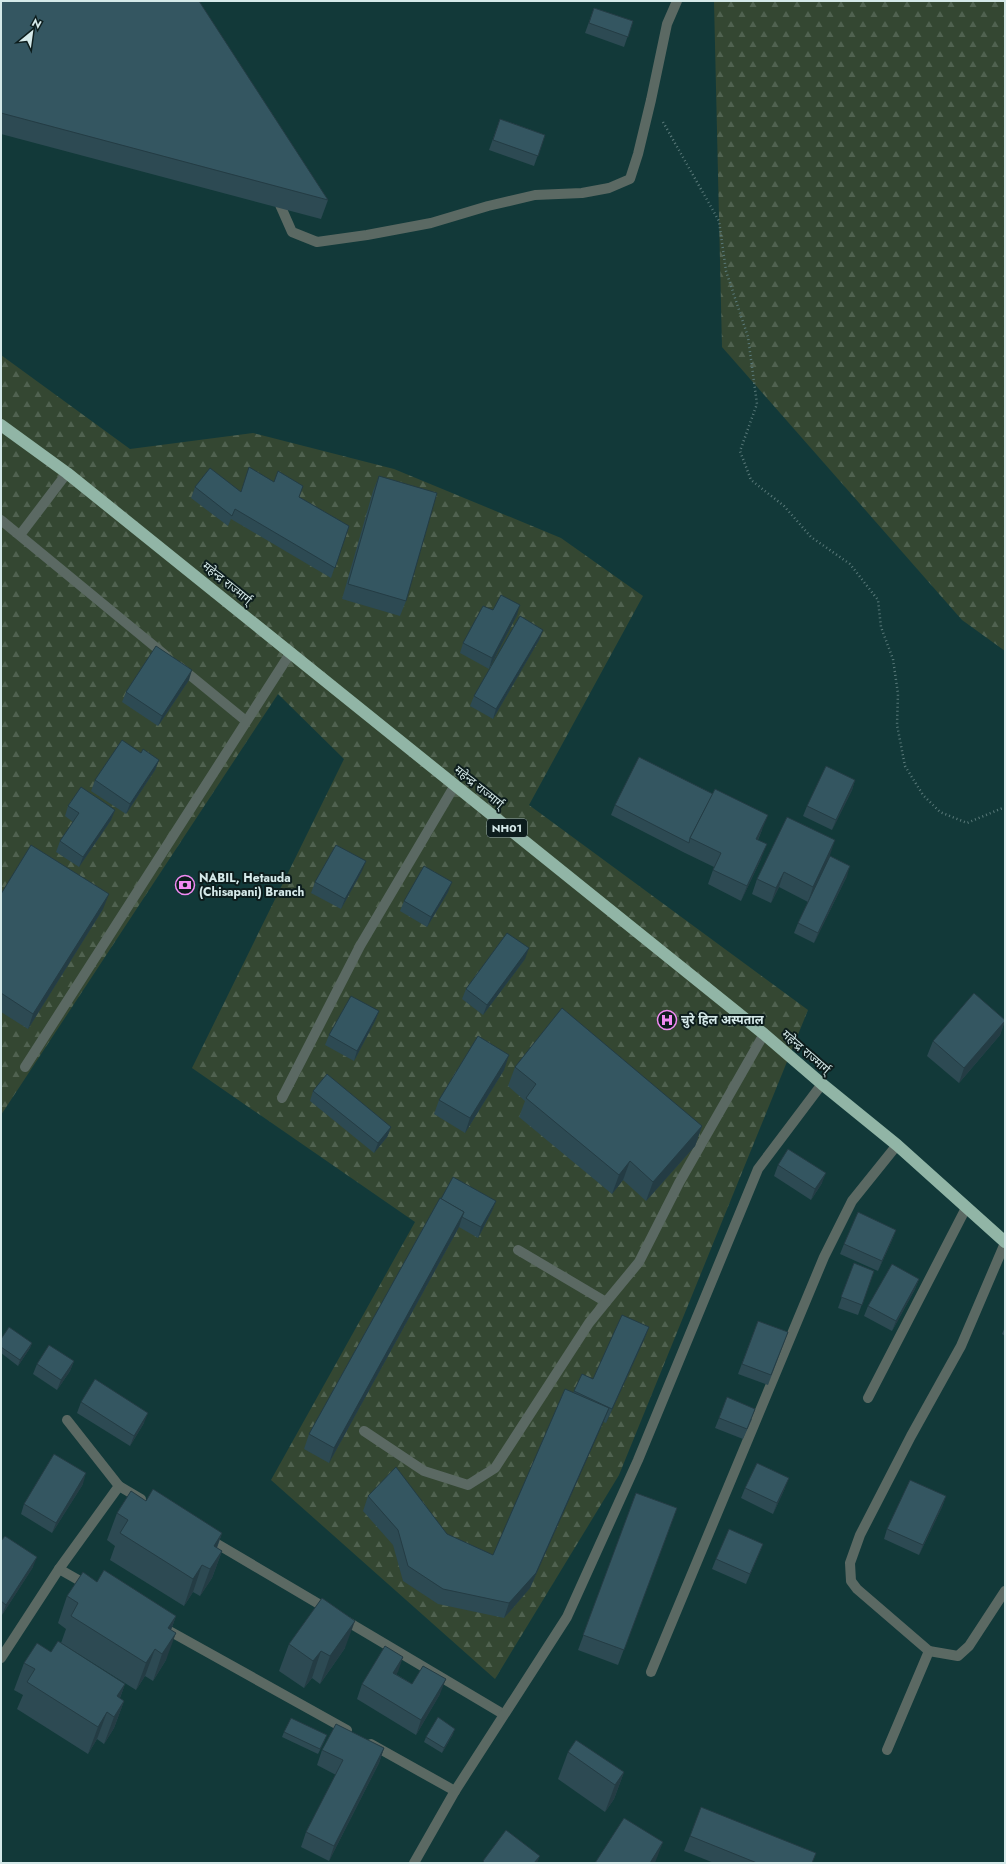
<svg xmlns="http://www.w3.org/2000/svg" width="1006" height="1864" font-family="Jost,'Noto Sans Devanagari',sans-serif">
	<defs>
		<pattern id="forest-firs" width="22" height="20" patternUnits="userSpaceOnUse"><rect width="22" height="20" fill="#344732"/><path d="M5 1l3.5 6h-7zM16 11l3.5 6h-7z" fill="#506250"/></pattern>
	</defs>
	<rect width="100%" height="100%" fill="#123939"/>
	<!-- forest -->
	<g fill="url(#forest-firs)">
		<path d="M714,1H1005V651L962,620L722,347Z"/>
		<path d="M1,355L130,449L253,433L394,469L561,538L643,596L529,805L808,1010L619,1475L495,1679L271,1480L415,1222L192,1068L344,759L278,694L1,1115Z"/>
	</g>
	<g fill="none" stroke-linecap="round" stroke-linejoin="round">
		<!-- path -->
		<path stroke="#5a7a7a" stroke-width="2.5" stroke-dasharray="1 3" stroke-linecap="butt" d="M663,122L719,221L726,271L748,337L757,404L740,451L751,480L784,506L811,537L850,564L878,600L881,627L893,659L898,694L897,725L905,766L923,795L940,812L967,823L1005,807"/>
		<!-- minor -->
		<g stroke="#5b6963" stroke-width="10">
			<path d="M277,198L292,232L317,242L367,235L431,223L488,206L535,195L582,193L609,188L630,179L638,154L651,100L667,24L677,1"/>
			<path d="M1,520L165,655"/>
			<path d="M20,535L67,473"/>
			<path d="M180,667L246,721"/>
			<path d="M25,1067L291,652"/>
			<path d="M282,1098L360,946L455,785"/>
			<path d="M518,1250L606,1302L639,1262L679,1183L764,1034"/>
			<path d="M868,1398L966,1208"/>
			<path d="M364,1431L424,1471L468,1485L495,1468L589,1323L606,1302"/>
			<path d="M119,1486L141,1499"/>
			<path d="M207,1538L329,1610"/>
			<path d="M59,1569L89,1586"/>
			<path d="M343,1619L503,1714"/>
			<path d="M164,1628L347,1730"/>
			<path d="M929,1651L958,1656L969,1646L1005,1591"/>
			<path d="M1,1658L59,1569L119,1486L67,1420"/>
			<path d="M651,1672L824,1257L852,1201L897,1145"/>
			<path d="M371,1744L455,1791"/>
			<path d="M887,1750L929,1651L857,1589L851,1581L850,1563L860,1535L911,1436L961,1346L1005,1243"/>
			<path d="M414,1863L455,1791L567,1617L638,1460L758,1169L822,1084"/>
		</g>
		<!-- highway -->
		<path stroke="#91b5a6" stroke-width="12" d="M1,425L67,473L764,1034L822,1084L897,1145L1005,1242"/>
	</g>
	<!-- wall -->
	<g fill="#2d4a53">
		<path d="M1,1L328,200L321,219L1,134Z"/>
		<path d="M594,8L633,21L624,47L585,33Z"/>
		<path d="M500,119L545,135L534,166L489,150Z"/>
		<path d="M379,476L406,601L400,616L342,599L373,491Z"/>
		<path d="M195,487L241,492L299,497L349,526L331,578L231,519L228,526L191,498Z"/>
		<path d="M493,610L517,615L489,669L460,653L463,643Z"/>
		<path d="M543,630L539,640L493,719L470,706L474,696Z"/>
		<path d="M189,680L158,726L122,702L126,692Z"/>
		<path d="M159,760L155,770L126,814L91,791L95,780Z"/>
		<path d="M855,780L852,790L832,830L803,816L807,806Z"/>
		<path d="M615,805L762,830L758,840L761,859L741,901L708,884L714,867L685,853L611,815Z"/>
		<path d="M68,806L115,810L111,820L79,867L56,852L60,841L73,822L65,816Z"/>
		<path d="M830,855L808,902L779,887L771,903L752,894L757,879Z"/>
		<path d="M362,871L341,909L311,893L315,882Z"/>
		<path d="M847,876L814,943L794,933L798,923Z"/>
		<path d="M448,892L427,927L400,911L404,901Z"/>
		<path d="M1,894L103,909L28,1029L1,1012Z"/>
		<path d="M525,959L483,1015L462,999L466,989Z"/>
		<path d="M379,1011L375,1021L354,1061L325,1045L329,1035Z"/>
		<path d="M1005,1020L1000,1035L959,1083L927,1056L933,1041Z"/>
		<path d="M515,1067L702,1126L695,1146L646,1201L623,1180L612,1194L519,1117L525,1101L508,1086Z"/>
		<path d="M504,1070L465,1133L434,1114L439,1100Z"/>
		<path d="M313,1091L391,1127L387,1137L374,1153L310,1101Z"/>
		<path d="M778,1165L822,1183L811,1200L774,1176Z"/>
		<path d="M440,1198L496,1201L492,1211L478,1238L459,1227L329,1463L304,1449L309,1434Z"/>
		<path d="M896,1230L892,1240L878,1271L840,1254L844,1244Z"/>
		<path d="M854,1263L874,1271L858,1315L838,1308Z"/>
		<path d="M919,1279L915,1289L892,1331L864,1316L868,1306Z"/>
		<path d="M758,1321L788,1332L768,1385L738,1374Z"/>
		<path d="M649,1327L643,1342L606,1423L603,1422L530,1588L504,1618L438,1604L403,1581L393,1545L363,1511L368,1496L447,1534L493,1555L573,1393L582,1374L593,1379Z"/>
		<path d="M1005,1327V1336L1002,1334Z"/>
		<path d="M1,1339L32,1343L30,1348L18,1366L1,1353Z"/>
		<path d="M74,1361L70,1371L57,1390L33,1374L37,1364Z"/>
		<path d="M81,1402L144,1423L130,1446L77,1413Z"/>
		<path d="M719,1418L752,1419L743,1439L715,1428Z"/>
		<path d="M83,1484L52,1533L21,1514L24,1504Z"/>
		<path d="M745,1488H785L773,1514L741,1498Z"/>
		<path d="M636,1493L677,1508L618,1665L578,1650Z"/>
		<path d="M946,1496L942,1507L919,1555L884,1539L887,1529Z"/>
		<path d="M117,1513L222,1533L217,1548L222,1551L212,1578L200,1596L193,1592L184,1606L110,1560L115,1546L107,1540Z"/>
		<path d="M1,1541L33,1567L2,1615L1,1614Z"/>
		<path d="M763,1544L746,1584L712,1569L716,1559Z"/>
		<path d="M97,1582L176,1616L171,1630L166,1660L153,1681L145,1676L136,1690L61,1643L66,1629L58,1623L67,1596Z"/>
		<path d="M289,1644L345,1648L320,1684L312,1678L304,1688L279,1671Z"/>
		<path d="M51,1652L125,1684L120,1698L124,1701L114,1728L104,1744L97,1739L88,1754L17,1709L23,1695L14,1690L24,1663Z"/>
		<path d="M403,1657L396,1674L412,1684L440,1694L416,1735L357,1699L362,1684Z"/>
		<path d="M284,1732L325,1740L318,1754L282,1737Z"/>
		<path d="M453,1734L442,1753L424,1742L426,1737Z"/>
		<path d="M384,1748L379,1763L329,1861L301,1847L306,1832L336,1775L317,1765L322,1750Z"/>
		<path d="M568,1752L624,1772L614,1799L605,1812L558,1779Z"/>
		<path d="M690,1836L816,1853L812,1863H714L684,1851Z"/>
	</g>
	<!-- shaded-wall -->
	<g fill="#243c44">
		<path d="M520,605L517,615L489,669L492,658Z"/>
		<path d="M543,630L539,640L493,719L496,709Z"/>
		<path d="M192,670L189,680L158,726L162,716Z"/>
		<path d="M159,760L155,770L126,814L130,804Z"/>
		<path d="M855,780L852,790L832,830L836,820Z"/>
		<path d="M115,810L111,820L79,867L83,857Z"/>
		<path d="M768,815L762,830L751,854L756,839Z"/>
		<path d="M835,840L830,855L808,902L813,887Z"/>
		<path d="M767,844L761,859L741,901L747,886Z"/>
		<path d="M366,861L362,871L341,909L345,899Z"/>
		<path d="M850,866L847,876L814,943L818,933Z"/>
		<path d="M784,872L779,887L771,903L776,888Z"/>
		<path d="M452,882L448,892L427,927L431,917Z"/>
		<path d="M109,894L103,909L28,1029L33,1014Z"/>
		<path d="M529,948L525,959L483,1015L487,1005Z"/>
		<path d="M379,1011L375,1021L354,1061L357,1051Z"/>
		<path d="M1005,1021L1000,1035L959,1083L964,1068Z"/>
		<path d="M509,1055L504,1070L465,1133L470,1118Z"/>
		<path d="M702,1126L695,1146L646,1201L653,1182Z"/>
		<path d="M391,1127L387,1137L374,1153L378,1143Z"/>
		<path d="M630,1161L623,1180L612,1194L619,1175Z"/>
		<path d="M826,1173L822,1183L811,1200L815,1189Z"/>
		<path d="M496,1201L492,1211L478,1238L481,1227Z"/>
		<path d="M464,1212L459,1227L329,1463L334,1448Z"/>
		<path d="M896,1230L892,1240L878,1271L882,1261Z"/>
		<path d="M919,1279L915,1289L892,1331L896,1321Z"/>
		<path d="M649,1327L643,1342L606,1423L612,1409Z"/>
		<path d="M32,1343L30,1348L18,1366L20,1360Z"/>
		<path d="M74,1361L70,1371L57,1390L61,1380Z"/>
		<path d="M609,1408L603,1423L530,1588L504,1618L509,1603Z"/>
		<path d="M148,1413L144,1423L130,1446L134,1436Z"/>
		<path d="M86,1473L83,1484L52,1533L56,1523Z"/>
		<path d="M789,1478L785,1488L773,1514L777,1503Z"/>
		<path d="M946,1496L942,1507L919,1555L923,1545Z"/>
		<path d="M222,1533L212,1560L214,1546Z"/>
		<path d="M763,1544L759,1554L746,1584L750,1574Z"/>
		<path d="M222,1551L212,1578L200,1596L210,1569Z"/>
		<path d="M37,1557L33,1567L2,1615L6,1605Z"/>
		<path d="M202,1565L193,1592L184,1606L193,1579Z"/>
		<path d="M176,1616L166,1643L168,1628Z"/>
		<path d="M355,1621L345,1648L320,1684L330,1656Z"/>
		<path d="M176,1633L166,1660L153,1681L162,1654Z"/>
		<path d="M155,1649L145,1676L136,1690L146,1663Z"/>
		<path d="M321,1651L312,1678L304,1688L313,1661Z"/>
		<path d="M403,1657L398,1672L388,1687L393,1673Z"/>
		<path d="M446,1679L440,1694L416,1735L421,1720Z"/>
		<path d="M125,1684L115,1711L117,1696Z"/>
		<path d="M124,1701L114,1728L104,1744L114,1717Z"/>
		<path d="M107,1712L97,1739L88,1754L98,1727Z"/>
		<path d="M455,1729L453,1734L442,1753L444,1748Z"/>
		<path d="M384,1748L379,1763L329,1861L334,1846Z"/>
		<path d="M624,1772L614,1799L605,1812L615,1785Z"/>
		<path d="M663,1842L655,1863H650Z"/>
		<path d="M540,1856L537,1863H534Z"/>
	</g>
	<!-- building -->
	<g fill="#345661" stroke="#243c44">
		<path d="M1,1H199L328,200L1,113Z"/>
		<path d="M594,8L633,21L628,37L589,23Z"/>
		<path d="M500,119L545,135L538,156L493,140Z"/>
		<path d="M249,467L274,482L278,471L303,486L299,497L349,526L335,568L235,509L232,516L195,487L210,468L241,492Z"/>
		<path d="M379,476L437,493L406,601L348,584Z"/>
		<path d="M501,595L520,605L492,658L463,643L483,606L493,610Z"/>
		<path d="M520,616L543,630L496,709L474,696Z"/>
		<path d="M156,646L192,670L162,716L126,692Z"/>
		<path d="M122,740L141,753L143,749L159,760L130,804L95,780Z"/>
		<path d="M639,757L713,794L690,838L689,843L615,805Z"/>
		<path d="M826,766L855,780L836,820L807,806Z"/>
		<path d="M81,787L115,810L83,857L60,841L79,813L68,806Z"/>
		<path d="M715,789L768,815L756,839L767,844L747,886L713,870L721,853L690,838Z"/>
		<path d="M787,817L835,840L813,887L784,872L776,888L757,879Z"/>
		<path d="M31,845L109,894L33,1014L1,993V894Z"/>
		<path d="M336,845L366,861L345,899L315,882Z"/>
		<path d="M830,856L850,866L818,933L798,923Z"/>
		<path d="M424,866L452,882L431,917L404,901Z"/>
		<path d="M507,933L529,948L487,1005L466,989Z"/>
		<path d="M974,993L1005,1020V1021L964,1068L933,1041Z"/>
		<path d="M351,996L379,1011L357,1051L329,1035Z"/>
		<path d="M562,1008L702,1126L653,1182L630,1161L619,1175L526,1098L536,1084L515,1067Z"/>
		<path d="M478,1036L509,1055L470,1118L439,1100Z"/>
		<path d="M327,1074L391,1127L378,1143L313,1091Z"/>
		<path d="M788,1149L826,1173L815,1189L778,1165Z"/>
		<path d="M453,1177L496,1201L481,1227L462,1217L464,1212L441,1199Z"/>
		<path d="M440,1198L464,1212L334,1448L309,1434Z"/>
		<path d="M858,1212L896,1230L882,1261L844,1244Z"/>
		<path d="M854,1263L874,1271L862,1305L841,1297Z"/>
		<path d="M892,1264L919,1279L896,1321L868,1306Z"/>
		<path d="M622,1315L649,1327L612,1409L574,1391L582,1374L593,1379Z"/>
		<path d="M758,1321L788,1332L771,1375L742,1364Z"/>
		<path d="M9,1327L32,1343L20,1360L1,1347V1339Z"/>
		<path d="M49,1345L74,1361L61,1380L37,1364Z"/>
		<path d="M95,1379L148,1413L134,1436L81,1402Z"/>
		<path d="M565,1389L609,1408L536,1573L509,1603L443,1589L408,1566L398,1530L368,1496L396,1467L447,1534L493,1555Z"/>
		<path d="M727,1397L755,1409L747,1429L719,1418Z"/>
		<path d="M54,1454L86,1473L56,1523L24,1504Z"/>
		<path d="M757,1463L789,1478L777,1503L745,1488Z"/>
		<path d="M910,1480L946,1496L923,1545L887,1529Z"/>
		<path d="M153,1489L222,1533L214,1546L222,1551L210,1569L202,1565L193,1579L120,1533L128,1520L117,1513L131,1491L146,1501Z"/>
		<path d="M636,1493L677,1508L624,1650L583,1635Z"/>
		<path d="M729,1529L763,1544L750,1574L716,1559Z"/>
		<path d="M5,1536L37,1557L6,1605L1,1601V1541Z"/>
		<path d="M104,1570L176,1616L168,1628L176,1633L162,1654L155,1649L146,1663L71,1616L78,1603L67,1596L83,1572L97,1582Z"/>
		<path d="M322,1598L355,1621L330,1656L321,1651L313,1661L289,1644Z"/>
		<path d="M58,1641L125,1684L117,1696L124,1701L114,1717L107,1712L98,1727L27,1682L35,1669L24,1663L37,1643L51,1652Z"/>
		<path d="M385,1646L403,1657L393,1673L412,1684L423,1666L446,1679L421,1720L362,1684Z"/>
		<path d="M438,1717L455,1729L444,1748L426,1737Z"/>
		<path d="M291,1718L327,1735L320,1749L284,1732Z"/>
		<path d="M336,1724L384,1748L334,1846L306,1832L343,1760L322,1750Z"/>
		<path d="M576,1740L624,1772L615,1785L568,1752Z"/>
		<path d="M701,1807L816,1853L812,1863H757L690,1836Z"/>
		<path d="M624,1818L663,1842L650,1863H595Z"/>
		<path d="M506,1830L540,1856L534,1863H485L483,1861Z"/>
	</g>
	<!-- icons -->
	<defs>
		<g id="bank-ring" transform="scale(1)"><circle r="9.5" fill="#0d1d1d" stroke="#f28af3" stroke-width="1.5"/><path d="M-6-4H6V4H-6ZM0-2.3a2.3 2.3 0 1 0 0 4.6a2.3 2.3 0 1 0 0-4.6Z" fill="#f28af3"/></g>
		<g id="hospital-ring" transform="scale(1)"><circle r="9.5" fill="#0d1d1d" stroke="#f28af3" stroke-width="1.5"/><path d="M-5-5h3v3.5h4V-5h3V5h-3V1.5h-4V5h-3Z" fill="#f28af3"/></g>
	</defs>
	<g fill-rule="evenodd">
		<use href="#bank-ring" x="185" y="885"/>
		<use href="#hospital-ring" x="667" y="1020"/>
	</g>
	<g text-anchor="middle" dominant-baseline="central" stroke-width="4" stroke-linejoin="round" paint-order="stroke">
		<!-- shield labels -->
		<rect fill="#0d1d1d" stroke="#99acac" stroke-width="1" x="487" y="819" width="40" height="18" rx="3"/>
		<g font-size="11" font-weight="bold" fill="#d5e9e9">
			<text x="507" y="828">NH01</text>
		</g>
		<!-- street labels -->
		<g font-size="12" fill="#d5e9e9" stroke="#0d1d1d">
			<text transform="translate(227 583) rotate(39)">महेन्द्र राज्मार्ग्</text>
			<text transform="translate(479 787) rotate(39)">महेन्द्र राज्मार्ग्</text>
			<text transform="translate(806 1052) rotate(41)">महेन्द्र राज्मार्ग्</text>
		</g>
		<!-- poi labels -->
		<g font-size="12" font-weight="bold" fill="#d5e9e9" stroke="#0d1d1d" text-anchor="start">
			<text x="199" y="878">NABIL, Hetauda<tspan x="199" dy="14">(Chisapani) Branch</tspan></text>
			<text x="681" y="1020">चुरे हिल अस्पताल</text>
		</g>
	</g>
	<!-- border -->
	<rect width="1006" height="1864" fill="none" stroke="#d5e9e9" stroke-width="4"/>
	<!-- north arrow -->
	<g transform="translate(32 32) rotate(29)" stroke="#0d1d1d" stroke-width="3" paint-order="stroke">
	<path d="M0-3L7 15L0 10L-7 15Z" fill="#d5e9e9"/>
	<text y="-6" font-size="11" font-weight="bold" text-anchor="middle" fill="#d5e9e9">N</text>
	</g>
</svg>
